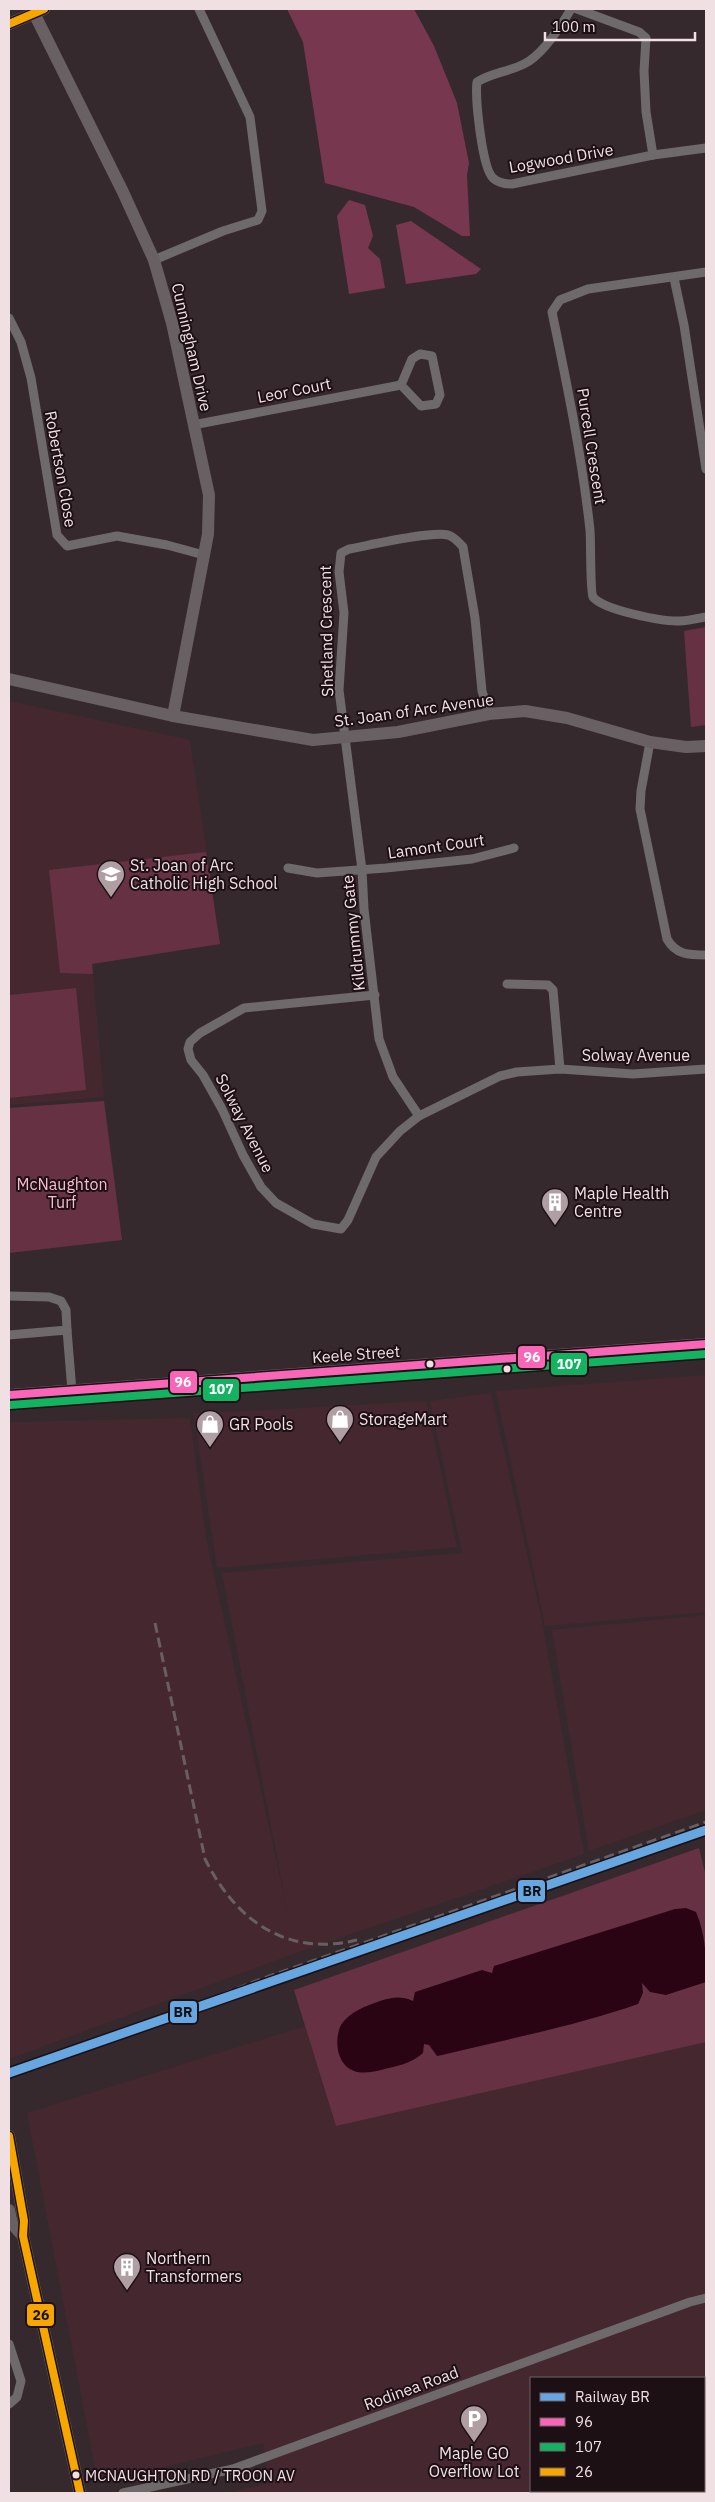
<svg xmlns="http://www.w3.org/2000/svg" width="715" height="2502" font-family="'IBM Plex Sans',sans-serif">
	<rect width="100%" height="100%" fill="#36292d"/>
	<!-- built -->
	<g fill="#452730">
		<path d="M9,701L190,740L220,944L92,964L104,1097L9,1105Z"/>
		<path d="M706,1375V1612L545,1626L496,1391Z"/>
		<path d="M491,1393L541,1616L584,1854L296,1953L9,2059V1422L190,1418L206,1538L289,1919L222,1573L462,1553L430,1401Z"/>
		<path d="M426,1401L457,1547L217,1568L194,1414Z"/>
		<path d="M706,1615V1810L589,1851L552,1630Z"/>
		<path d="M305,2026L336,2126L706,2042V2461L704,2462V2378H531V2491H619L612,2493H225L270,2483L263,2443L98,2483L27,2113Z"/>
	</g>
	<!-- green -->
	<g fill="#673144">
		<path d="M706,627V725L691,727L684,631Z"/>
		<path d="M206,852L220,944L92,964L93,974L60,973L49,870Z"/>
		<path d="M76,988L86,1090L9,1098V995Z"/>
		<path d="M104,1101L122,1240L9,1253V1108Z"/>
		<path d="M699,1848L706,1877V2042L336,2126L294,1990Z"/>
	</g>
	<!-- forest -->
	<g fill="#77374e">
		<path d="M287,9H414L434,46L457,103L469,163L467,175L470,236H462L414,207L325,183L303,42Z"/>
		<path d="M349,200L365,205L373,236L368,248L380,259L385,288L349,294L337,216Z"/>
		<path d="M411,221L481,269L476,274L406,284L396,225Z"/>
	</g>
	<!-- water -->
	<path fill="#2a0413" d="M686,1908L696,1912C706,1936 706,1956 706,1982L666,1995L650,1992L642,1983L643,1993L638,2004C575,2026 508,2039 442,2055L437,2056L429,2045L424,2044L423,2053C411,2064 396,2066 381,2070C373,2072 362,2074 354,2071C336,2065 334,2039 341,2025C349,2012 366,2006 380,2001C393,1997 401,1996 413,2001L415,1992L482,1970L492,1973L494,1966L675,1909Z"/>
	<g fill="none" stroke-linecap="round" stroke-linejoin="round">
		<!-- street -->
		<g stroke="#6e696a" stroke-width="9">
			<path d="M571,9C561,26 543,55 524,64C508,72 491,73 477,82C475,98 482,168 493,178C498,183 505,184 512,184L653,155L706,148"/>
			<path d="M577,9L639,32L646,38L644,71L646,112L653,155"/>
			<path d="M154,260L223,231L258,220L262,211L250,117L199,9"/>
			<path d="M706,272L588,289L560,300L552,312C567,384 582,457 590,530C591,541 590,592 593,597C603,610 664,622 680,621C689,621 698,618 706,617"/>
			<path d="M674,278L684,325L706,469"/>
			<path d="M9,318L21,342L31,378L57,535L67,546L117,536L167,545L204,555"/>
			<path d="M420,354L432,356L440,395L436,404L421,406L401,385L412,359Z"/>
			<path d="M193,425L401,385"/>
			<path d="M650,742L641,791L640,809L667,939C676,955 689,955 706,955"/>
			<path d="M288,868L317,873L386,868L472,859L514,848"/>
			<path d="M507,984L548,985L553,990L560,1069"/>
			<path d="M375,995L244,1008L200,1033L190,1042L188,1049L191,1060L203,1075L222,1109L243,1155L261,1187L276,1203L313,1224L341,1229L348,1220L376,1157L400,1131L419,1116L500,1076L517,1072L560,1069L633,1074L706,1069"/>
			<path d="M419,1116L393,1077L379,1039L364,909L362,870L339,690L344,613L339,572L341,553L349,549C371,545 430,531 448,535C455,537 458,542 463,547L475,618L482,691L489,714"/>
			<path d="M9,1296L49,1297L61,1301L66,1310L67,1330L9,1335"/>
			<path d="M67,1330L72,1391"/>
			<path d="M9,2344L21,2381L17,2397L9,2404"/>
			<path d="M123,2493L233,2469L690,2302L706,2298"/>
		</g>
		<!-- secondary -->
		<g stroke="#696063" stroke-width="12">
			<path d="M32,9L123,192L154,260L172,323L209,495L208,534L173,716"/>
			<path d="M9,24L44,9"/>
			<path d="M9,679L173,716L313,740L398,732L489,714L525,711L567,718L650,742L686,747L706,746"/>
			<path d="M9,1395L706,1344"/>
			<path d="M9,2136L24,2221L23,2236L80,2493"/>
			<path d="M9,2210L12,2224L23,2236"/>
		</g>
		<!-- rail -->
		<g stroke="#695f62" stroke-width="3" stroke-dasharray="10 5" stroke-linecap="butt">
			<path d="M155,1623L205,1859C236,1921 287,1957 357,1940"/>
			<path d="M111,2037L261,1979L706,1822"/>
		</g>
		<!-- bus-1 casing -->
		<g stroke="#1c1014" stroke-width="11">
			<path id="bus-1" d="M9,1395L706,1344"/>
		</g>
		<!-- bus-2 casing -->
		<g stroke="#1c1014" stroke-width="11">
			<path id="bus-2" d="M10,1405L706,1354"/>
		</g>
		<!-- bus-3 casing -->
		<g stroke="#1c1014" stroke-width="11">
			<g id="bus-3">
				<path d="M9,24L44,9"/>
				<path d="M9,2136L24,2221L23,2236L80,2493"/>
			</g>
		</g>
		<!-- bus-1 -->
		<use href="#bus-1" stroke="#fa66b7" stroke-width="8"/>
		<!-- bus-2 -->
		<use href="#bus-2" stroke="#13b361" stroke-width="8"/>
		<!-- bus-3 -->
		<use href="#bus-3" stroke="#f7a600" stroke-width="8"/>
		<!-- rail-1 casing -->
		<g stroke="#1c1014" stroke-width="12">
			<path id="rail-1" d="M9,2073L706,1830"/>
		</g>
		<!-- rail-1 -->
		<use href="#rail-1" stroke="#66a7e1" stroke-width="9"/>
	</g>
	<!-- icons -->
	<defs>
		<g id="school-pin" transform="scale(1.4375)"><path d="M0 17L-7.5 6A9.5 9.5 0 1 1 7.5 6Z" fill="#af9fa3" stroke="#1c1014"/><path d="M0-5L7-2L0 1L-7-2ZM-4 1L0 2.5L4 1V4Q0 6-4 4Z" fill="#fff"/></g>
		<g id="building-pin" transform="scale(1.4375)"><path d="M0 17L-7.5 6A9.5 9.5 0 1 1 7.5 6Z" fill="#af9fa3" stroke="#1c1014"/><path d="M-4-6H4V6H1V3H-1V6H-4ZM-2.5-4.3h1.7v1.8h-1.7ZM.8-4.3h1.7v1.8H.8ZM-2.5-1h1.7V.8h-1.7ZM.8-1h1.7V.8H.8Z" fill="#fff"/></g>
		<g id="shop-pin" transform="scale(1.4375)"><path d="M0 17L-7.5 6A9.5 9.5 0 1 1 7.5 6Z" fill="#af9fa3" stroke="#1c1014"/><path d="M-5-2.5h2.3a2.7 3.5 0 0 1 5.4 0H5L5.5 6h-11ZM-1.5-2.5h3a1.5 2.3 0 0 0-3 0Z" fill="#fff"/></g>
		<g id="parking-pin" transform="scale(1.4375)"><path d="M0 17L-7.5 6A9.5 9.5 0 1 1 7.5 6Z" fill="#af9fa3" stroke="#1c1014"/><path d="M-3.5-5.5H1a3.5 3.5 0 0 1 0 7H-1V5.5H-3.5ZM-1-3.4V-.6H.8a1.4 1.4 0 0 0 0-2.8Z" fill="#fff"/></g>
	</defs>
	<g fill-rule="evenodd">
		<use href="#school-pin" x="111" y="874"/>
		<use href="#building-pin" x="555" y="1202"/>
		<use href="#shop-pin" x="340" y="1419"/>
		<use href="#shop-pin" x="210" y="1424"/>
		<use href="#building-pin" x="127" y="2267"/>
		<use href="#parking-pin" x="474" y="2419"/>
	</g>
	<!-- markers -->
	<g fill="#f0dfe3" stroke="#1c1014" stroke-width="2">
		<circle cx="430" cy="1364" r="4.5"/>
		<circle cx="507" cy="1369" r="4.5"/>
		<circle cx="76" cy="2475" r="4.5"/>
	</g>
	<g text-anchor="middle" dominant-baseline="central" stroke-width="4" stroke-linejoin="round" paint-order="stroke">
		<!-- bus labels -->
		<g font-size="15" fill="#f0dfe3" stroke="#1c1014" text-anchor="start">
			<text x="85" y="2475">MCNAUGHTON RD / TROON AV</text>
		</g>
		<!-- street labels -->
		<g font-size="16" fill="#f0dfe3" stroke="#1c1014">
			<text transform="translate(561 158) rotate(-10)">Logwood Drive</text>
			<text transform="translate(192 347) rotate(77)">Cunningham Drive</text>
			<text transform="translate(294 390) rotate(-11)">Leor Court</text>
			<text transform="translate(592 446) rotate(81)">Purcell Crescent</text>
			<text transform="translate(61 469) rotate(80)">Robertson Close</text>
			<text transform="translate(326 631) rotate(-91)">Shetland Crescent</text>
			<text transform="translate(414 710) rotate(-8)">St. Joan of Arc Avenue</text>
			<text transform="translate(436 846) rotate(-8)">Lamont Court</text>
			<text transform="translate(353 933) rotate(-96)">Kildrummy Gate</text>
			<text x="636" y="1055">Solway Avenue</text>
			<text transform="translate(245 1123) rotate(63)">Solway Avenue</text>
			<text transform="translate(356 1354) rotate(-4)">Keele Street</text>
			<text transform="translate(411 2388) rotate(-20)">Rodinea Road</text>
		</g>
		<!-- poi labels -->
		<g font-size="16" fill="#f0dfe3" stroke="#1c1014" text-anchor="start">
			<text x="130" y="865">St. Joan of Arc<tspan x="130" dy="18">Catholic High School</tspan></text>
			<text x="574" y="1193">Maple Health<tspan x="574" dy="18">Centre</tspan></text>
			<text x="359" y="1419">StorageMart</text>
			<text x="229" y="1424">GR Pools</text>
			<text x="146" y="2258">Northern<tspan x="146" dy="18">Transformers</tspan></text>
			<text x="474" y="2453" text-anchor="middle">Maple GO<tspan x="474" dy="18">Overflow Lot</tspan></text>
		</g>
		<!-- park labels -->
		<g font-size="16" fill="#fcbacf" stroke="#1c1014">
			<text x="62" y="1184">McNaughton<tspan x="62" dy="18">Turf</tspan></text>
		</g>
	</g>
	<g stroke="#1c1014" stroke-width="2">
		<rect x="517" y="1345" width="29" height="24" rx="5" fill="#fa66b7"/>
		<rect x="550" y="1352" width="38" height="24" rx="5" fill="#13b361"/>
		<rect x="169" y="1370" width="29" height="24" rx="5" fill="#fa66b7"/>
		<rect x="202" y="1378" width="38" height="24" rx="5" fill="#13b361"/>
		<rect x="517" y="1879" width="29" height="24" rx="5" fill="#66a7e1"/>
		<rect x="169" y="2000" width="29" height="24" rx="5" fill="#66a7e1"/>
		<rect x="26" y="2303" width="29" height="24" rx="5" fill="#f7a600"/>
	</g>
	<g font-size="14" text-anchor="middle" font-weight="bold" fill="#fff">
		<text x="532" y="1362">96</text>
		<text x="569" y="1369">107</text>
		<text x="183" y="1387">96</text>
		<text x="221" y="1394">107</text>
	</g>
	<g font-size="14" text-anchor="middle" font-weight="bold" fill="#111">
		<text x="532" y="1896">BR</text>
		<text x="183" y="2017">BR</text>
		<text x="41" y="2320">26</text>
	</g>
	<!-- border -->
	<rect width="715" height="2502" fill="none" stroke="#f0dfe3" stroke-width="20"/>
	<!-- legend -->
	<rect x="530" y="2377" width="175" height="115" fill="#1c1014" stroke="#716367"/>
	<rect x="540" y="2393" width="25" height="8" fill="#66a7e1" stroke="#716367"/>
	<text x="575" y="2402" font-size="15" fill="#f0dfe3">Railway BR</text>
	<rect x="540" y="2418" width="25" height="8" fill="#fa66b7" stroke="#716367"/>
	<text x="575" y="2427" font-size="15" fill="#f0dfe3">96</text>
	<rect x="540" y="2443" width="25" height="8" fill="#13b361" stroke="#716367"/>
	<text x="575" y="2452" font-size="15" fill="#f0dfe3">107</text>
	<rect x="540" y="2468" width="25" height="8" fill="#f7a600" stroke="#716367"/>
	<text x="575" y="2477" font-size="15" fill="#f0dfe3">26</text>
	<!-- scale -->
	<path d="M545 32v8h150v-8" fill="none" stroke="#f0dfe3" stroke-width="2.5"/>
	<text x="552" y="32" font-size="15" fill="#f0dfe3" stroke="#1c1014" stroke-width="4" paint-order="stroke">100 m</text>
</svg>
